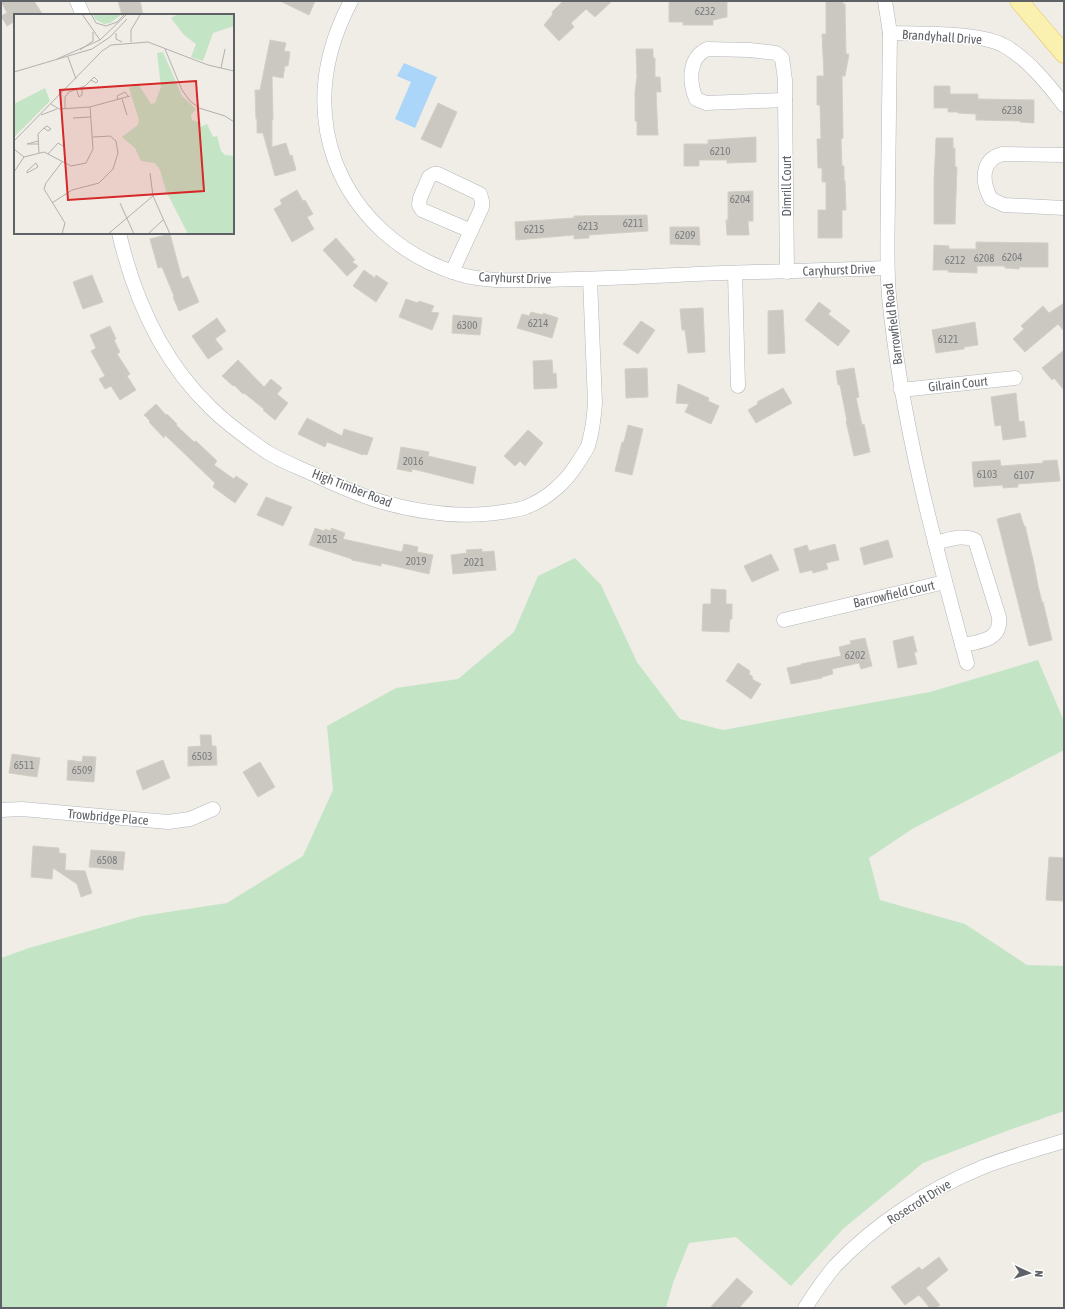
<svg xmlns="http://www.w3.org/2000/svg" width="1065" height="1309" font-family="'Asap Condensed',sans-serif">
	<rect width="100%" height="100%" fill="#efede6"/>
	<!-- green -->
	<path fill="#c4e5c5" d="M575,558L601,585L637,662L680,719L723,730L930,692L1038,660L1064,721V750L912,829L869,858L880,900L965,924L1027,965L1064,966V1111L1001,1133L923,1163L843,1229L791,1286L736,1237L689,1243L673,1283L666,1308H1V958L29,948L142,916L227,903L303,856L333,790L327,726L396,688L458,679L514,632L538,576Z"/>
	<!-- water -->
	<path fill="#abd6fa" d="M404,63L437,77L415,128L395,119L411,82L397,76Z"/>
	<!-- building -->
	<g fill="#cbc8c2" stroke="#d3cfc5">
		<path d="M1,1H34L43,15H15V21L7,26L1,16L7,13Z"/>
		<path d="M118,1H140L143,15H122Z"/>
		<path d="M280,1H315L309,15Z"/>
		<path d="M563,1H612L595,17L586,9L571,23L574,27L559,41L544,25L553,14L552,12Z"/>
		<path d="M669,1H727V17L713,20V25H683V22H669Z"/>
		<path d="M826,1H843V4H845L846,54H849L845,76H842L843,138L841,139L842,166H844V180L845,181L846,210H842V238H818V210H826V182H822V168H818L817,139H821L820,105H817V76H824L822,34H826Z"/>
		<path d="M270,40L286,43L284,51L290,52L288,66H285L283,78L272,76L273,120H272V147L286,143L290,156L292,155L296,170L275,176L263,133H257V119H256L255,90H260Z"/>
		<path d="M636,49H653V58H655V77H660L661,92H656L658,135H637V121H635V92L637,77Z"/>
		<path d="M934,86H950V94H978V99L1034,100V123L1020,122V121L976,120V114L958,113V112H948V108H934Z"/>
		<path d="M438,103L457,112L441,148L421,139Z"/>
		<path d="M756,137V162L727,163V160H699V166H684V144H708V140Z"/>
		<path d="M936,138H953V148H955V167H957L955,224H934V181Z"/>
		<path d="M297,190L303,201L305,200L313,214L307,217L314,229L292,242L274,209L282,204L280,200Z"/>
		<path d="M753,191V221H748L749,235H727L726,220H728V192Z"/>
		<path d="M647,215L648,231L589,235V238L574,239V235L516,240L515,222L574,218V216Z"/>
		<path d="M670,227H699L700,245L670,244Z"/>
		<path d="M170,234L182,279L188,276L199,302L179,311L173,297L174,296L162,267L158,268L150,239Z"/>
		<path d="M336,238L355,260L352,262L358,266L347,276L323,250Z"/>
		<path d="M976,242L1048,243V267H1019V269L1005,268V266H977V273L948,272V270H933L934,245L949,246V249H976Z"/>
		<path d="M364,270L375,278L376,275L388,283L376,302L353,286Z"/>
		<path d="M92,275L103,302L83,309L73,282Z"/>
		<path d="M406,299L418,303L419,301L434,306L431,312L439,313L432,330L399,317Z"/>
		<path d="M819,302L831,311L828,314L850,331L838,346L805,320Z"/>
		<path d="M1064,303V331L1058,324L1025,352L1013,339L1024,329L1021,326L1043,306L1049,313Z"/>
		<path d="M703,308L705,352L688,353L685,330H682L680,309Z"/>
		<path d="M783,310L785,353L768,354V311Z"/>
		<path d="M531,312L543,315V313L558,318L552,338L517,328L522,314L529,316Z"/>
		<path d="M453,315L482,318L480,335L452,333Z"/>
		<path d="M217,318L226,331L215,339L223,349L208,359L192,336Z"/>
		<path d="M641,321L655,330L638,354L623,344Z"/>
		<path d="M975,322L978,345L964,347V349L936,353L932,330Z"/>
		<path d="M110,326L116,339L114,340L120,352L117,354L130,374L127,376L136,390L120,400L111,386L105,389L99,379L105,376L91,351L96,348L90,335Z"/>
		<path d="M1064,350V390L1054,378L1052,380L1042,368Z"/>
		<path d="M238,360L264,387L271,379L282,388L277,394L288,403L275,420L263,410L264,409L244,393L243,394L234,385L233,386L222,376Z"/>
		<path d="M552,360L553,374L556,373L557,388L534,389L533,361Z"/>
		<path d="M647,368L648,397L626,398L625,369Z"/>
		<path d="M854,368L859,397L856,398L862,425L864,424L870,452L854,456L846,421H847L840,385H838L836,371Z"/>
		<path d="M678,384L709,398L708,401L719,406L711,424L685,412L689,404L676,403Z"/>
		<path d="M783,388L792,403L756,423L748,410L758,404L757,402Z"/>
		<path d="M1016,393L1019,422L1024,421L1026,437L1003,440L1001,425L995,426L991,397Z"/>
		<path d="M156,404L166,415L167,414L177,424L176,425L194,442L196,441L217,461L214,465L234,479L236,476L248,484L235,503L213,487L215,483L165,435L164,438L149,422L150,421L144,415Z"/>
		<path d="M307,418L342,436L344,429L373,438L367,455L364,454L363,455L327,442L325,447L298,434Z"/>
		<path d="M628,425L643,429L632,475L615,471L622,442H624Z"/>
		<path d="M528,430L543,443L525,466L520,461L515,466L504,456Z"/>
		<path d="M401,447L429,452L428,456L476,467L473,484L425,472L412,469V472L397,469Z"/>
		<path d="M1000,460L1001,466L1043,463V461L1057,460L1060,481L1018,484V487L1003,488V485L974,487L972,462Z"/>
		<path d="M266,497L292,507L283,526L257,515Z"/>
		<path d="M1020,513L1024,526H1025L1034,564L1038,586L1042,602H1043L1052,640L1029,646L997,519Z"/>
		<path d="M315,528L324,531L325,529L331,531V528L345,533L343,539L402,552L404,544L418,547L417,552L433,555L429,574L381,563V566L352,560V559L309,545Z"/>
		<path d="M888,540L893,557L864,565L860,548Z"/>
		<path d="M835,544L839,560L826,563L828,569L813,573L812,570L800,573L794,549L807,545L809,551Z"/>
		<path d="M482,549V552L494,551L496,570L453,574L451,555L467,553L466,550Z"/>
		<path d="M771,554L779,570L752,582L744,566Z"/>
		<path d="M711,589L726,590V604H732V619H730L729,632L702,631L703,604H711Z"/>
		<path d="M913,636L917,652H914L917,664L898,668L893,641Z"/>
		<path d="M865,638L872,666L861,669L859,663L832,669L833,674L822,677V678L791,684L787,668L801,665V664L841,656L839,647L851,644L850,641Z"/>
		<path d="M738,663L750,671L749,674L753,677L752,679L761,684L751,699L726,681Z"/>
		<path d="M200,735H211L212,746H216L217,765L188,766V747L201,746Z"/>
		<path d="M12,754L40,758L37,777L9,773Z"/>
		<path d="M83,756L96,757L94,782L67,780L68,760L82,762Z"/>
		<path d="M163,760L170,778L143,790L136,771Z"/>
		<path d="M260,762L275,787L258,797L243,772Z"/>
		<path d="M33,846L59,848V853L66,854L65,870L85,871L92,893L81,897L77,884L53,868L52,879L31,877Z"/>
		<path d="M91,850L125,852L123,870L89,867Z"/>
		<path d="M1049,857L1064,858V901L1046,900Z"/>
		<path d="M939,1257L948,1270L926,1288L940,1305L936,1308H930L919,1295L905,1305L891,1287L919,1267L922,1270Z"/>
		<path d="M737,1278L753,1292L739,1308H710Z"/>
	</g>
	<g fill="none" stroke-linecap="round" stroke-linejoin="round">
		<!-- minor casing -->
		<g stroke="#b3b6ba" stroke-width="15">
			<g id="minor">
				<path d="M77,1L83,15"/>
				<path d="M351,1C324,52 315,105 335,161C356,216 402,257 459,274C484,282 513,280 540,280C578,279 617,278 655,276C732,272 810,271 887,268"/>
				<path d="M885,1L890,33C889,85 889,138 888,190C888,225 886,261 889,296C901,421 934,542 967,663"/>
				<path d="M890,33C920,34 976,32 1003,45C1027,58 1048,84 1064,105"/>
				<path d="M707,49L750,50L776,53L782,58L785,80V100L706,103L696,99C689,82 688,58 707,49Z"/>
				<path d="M785,100L787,272"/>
				<path d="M1064,155L1002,154C980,160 982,183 991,199L1004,205L1064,208"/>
				<path d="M119,233C134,298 162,361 211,408C227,424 248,439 267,452C281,461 298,467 313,474C334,484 356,494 379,501C417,512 457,518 496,513C506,511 517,511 526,507C547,499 566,482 577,464C581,458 585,452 588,446C592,433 594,417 595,403L590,279"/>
				<path d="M452,272L482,207V201L480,194L438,174H434L429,177L420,198L419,205L422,210L471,231"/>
				<path d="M735,273L738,386"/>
				<path d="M901,390L1015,378"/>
				<path d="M935,543C949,540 962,534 975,540L999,617C1002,640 980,642 962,645"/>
				<path d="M784,620L945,582"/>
				<path d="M1,810L22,809L168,822L190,819L213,809"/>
				<path d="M805,1308C814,1294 824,1279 835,1266C876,1223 929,1189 983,1167C1009,1157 1037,1149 1064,1141"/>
			</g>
		</g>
		<!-- major casing -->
		<g stroke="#e9c764" stroke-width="19">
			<path id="major" d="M1019,1L1064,54"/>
		</g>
		<!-- minor -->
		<use href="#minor" stroke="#fff" stroke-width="14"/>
		<!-- major -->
		<use href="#major" stroke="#faf0b0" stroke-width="18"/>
	</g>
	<g text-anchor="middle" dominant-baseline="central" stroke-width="3" stroke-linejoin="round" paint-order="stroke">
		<!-- number labels -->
		<g font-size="11" fill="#797b7c">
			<text x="705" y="11">6232</text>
			<text x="1012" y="110">6238</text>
			<text x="720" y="151">6210</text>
			<text x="740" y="199">6204</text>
			<text x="633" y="223">6211</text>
			<text x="588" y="226">6213</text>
			<text x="534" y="229">6215</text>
			<text x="685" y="235">6209</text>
			<text x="1012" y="257">6204</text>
			<text x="984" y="258">6208</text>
			<text x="955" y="260">6212</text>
			<text x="538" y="323">6214</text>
			<text x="467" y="325">6300</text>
			<text x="948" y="339">6121</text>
			<text x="413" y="461">2016</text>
			<text x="987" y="474">6103</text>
			<text x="1024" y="475">6107</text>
			<text x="327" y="539">2015</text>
			<text x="416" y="561">2019</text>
			<text x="474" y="562">2021</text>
			<text x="855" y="655">6202</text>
			<text x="202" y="756">6503</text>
			<text x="24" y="765">6511</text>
			<text x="82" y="770">6509</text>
			<text x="107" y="860">6508</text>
		</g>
		<!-- street labels -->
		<g font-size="13" fill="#5e6165" stroke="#fff">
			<text transform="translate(942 37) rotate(4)">Brandyhall Drive</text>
			<text transform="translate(786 186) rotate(-90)">Dimrill Court</text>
			<text transform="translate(839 270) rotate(-2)">Caryhurst Drive</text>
			<text transform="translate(515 278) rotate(2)">Caryhurst Drive</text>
			<text transform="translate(893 324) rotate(-97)">Barrowfield Road</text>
			<text transform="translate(958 384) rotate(-6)">Gilrain Court</text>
			<text transform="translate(352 488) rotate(21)">High Timber Road</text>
			<text transform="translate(894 594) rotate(-13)">Barrowfield Court</text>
			<text transform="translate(108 817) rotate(5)">Trowbridge Place</text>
			<text transform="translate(919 1202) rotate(-32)">Rosecroft Drive</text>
		</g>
	</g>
	<!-- overview -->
	<g transform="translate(14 14)">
		<rect width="220" height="220" fill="#efede6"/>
		<path d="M79,0H108L96,9L90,10L81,5ZM164,0H220V12L199,19L189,47L177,43L182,30L170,21L157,4ZM149,38L168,82L182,95L177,101L178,106L187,109L186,113L193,110L199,123L203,122L207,137L211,141L220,142V220H174L152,177L146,156L141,149L127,147L121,134L108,123L124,111L125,106L115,74L124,70L137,90L141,89L147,73L143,39ZM31,74L36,87L0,123V90Z" fill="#c4e5c5"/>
		<path fill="none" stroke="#b1b1ae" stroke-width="1" d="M68,0L86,26M77,0L82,9L92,12L103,8L111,0M102,19V25L108,28M117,28V16L126,1M151,35L168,76L176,87L185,94L211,102L220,108M66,36L79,27V18M54,43L62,65M43,45L86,26L113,0M207,54L211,35M0,58L78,35L96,23L113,5M62,74L65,83L68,81V73M108,85L113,101M104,86L103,82L111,78L114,82M37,90L45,95L76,93L116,82M51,94V83L55,78L71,72L80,63L84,67L82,69L77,66M27,101L43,95M59,104L77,103M0,127L88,37L97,31L134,28L194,51L220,57M24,127L13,130H25M0,135L10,143M25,139L24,120L31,113L33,112L37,115L34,117L30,114M34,140L44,129L49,132M10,143L30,138L57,152L72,149L79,135L76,93M48,148L32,169L30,175L51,209L48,220M22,149L24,153L13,159V157ZM0,158L10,143M136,159L139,182L156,220M38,189L58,176L85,169L99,155L104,139L102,127L96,122L79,123M106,189L120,220M94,220L139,182M134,220L149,206"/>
		<path fill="#d62828" fill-opacity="0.15" stroke="#d62828" stroke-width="2" d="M182,67L190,177L54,186L46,76Z"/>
		<rect width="220" height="220" fill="none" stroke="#5e6165" stroke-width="2"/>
	</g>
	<!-- border -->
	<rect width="1065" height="1309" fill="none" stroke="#5e6165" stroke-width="4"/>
	<!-- north arrow -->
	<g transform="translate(1029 1273) rotate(94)" stroke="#ffffff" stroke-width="3" paint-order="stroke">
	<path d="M0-3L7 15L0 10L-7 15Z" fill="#5e6165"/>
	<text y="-6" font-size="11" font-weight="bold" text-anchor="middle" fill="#5e6165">N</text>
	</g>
</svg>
